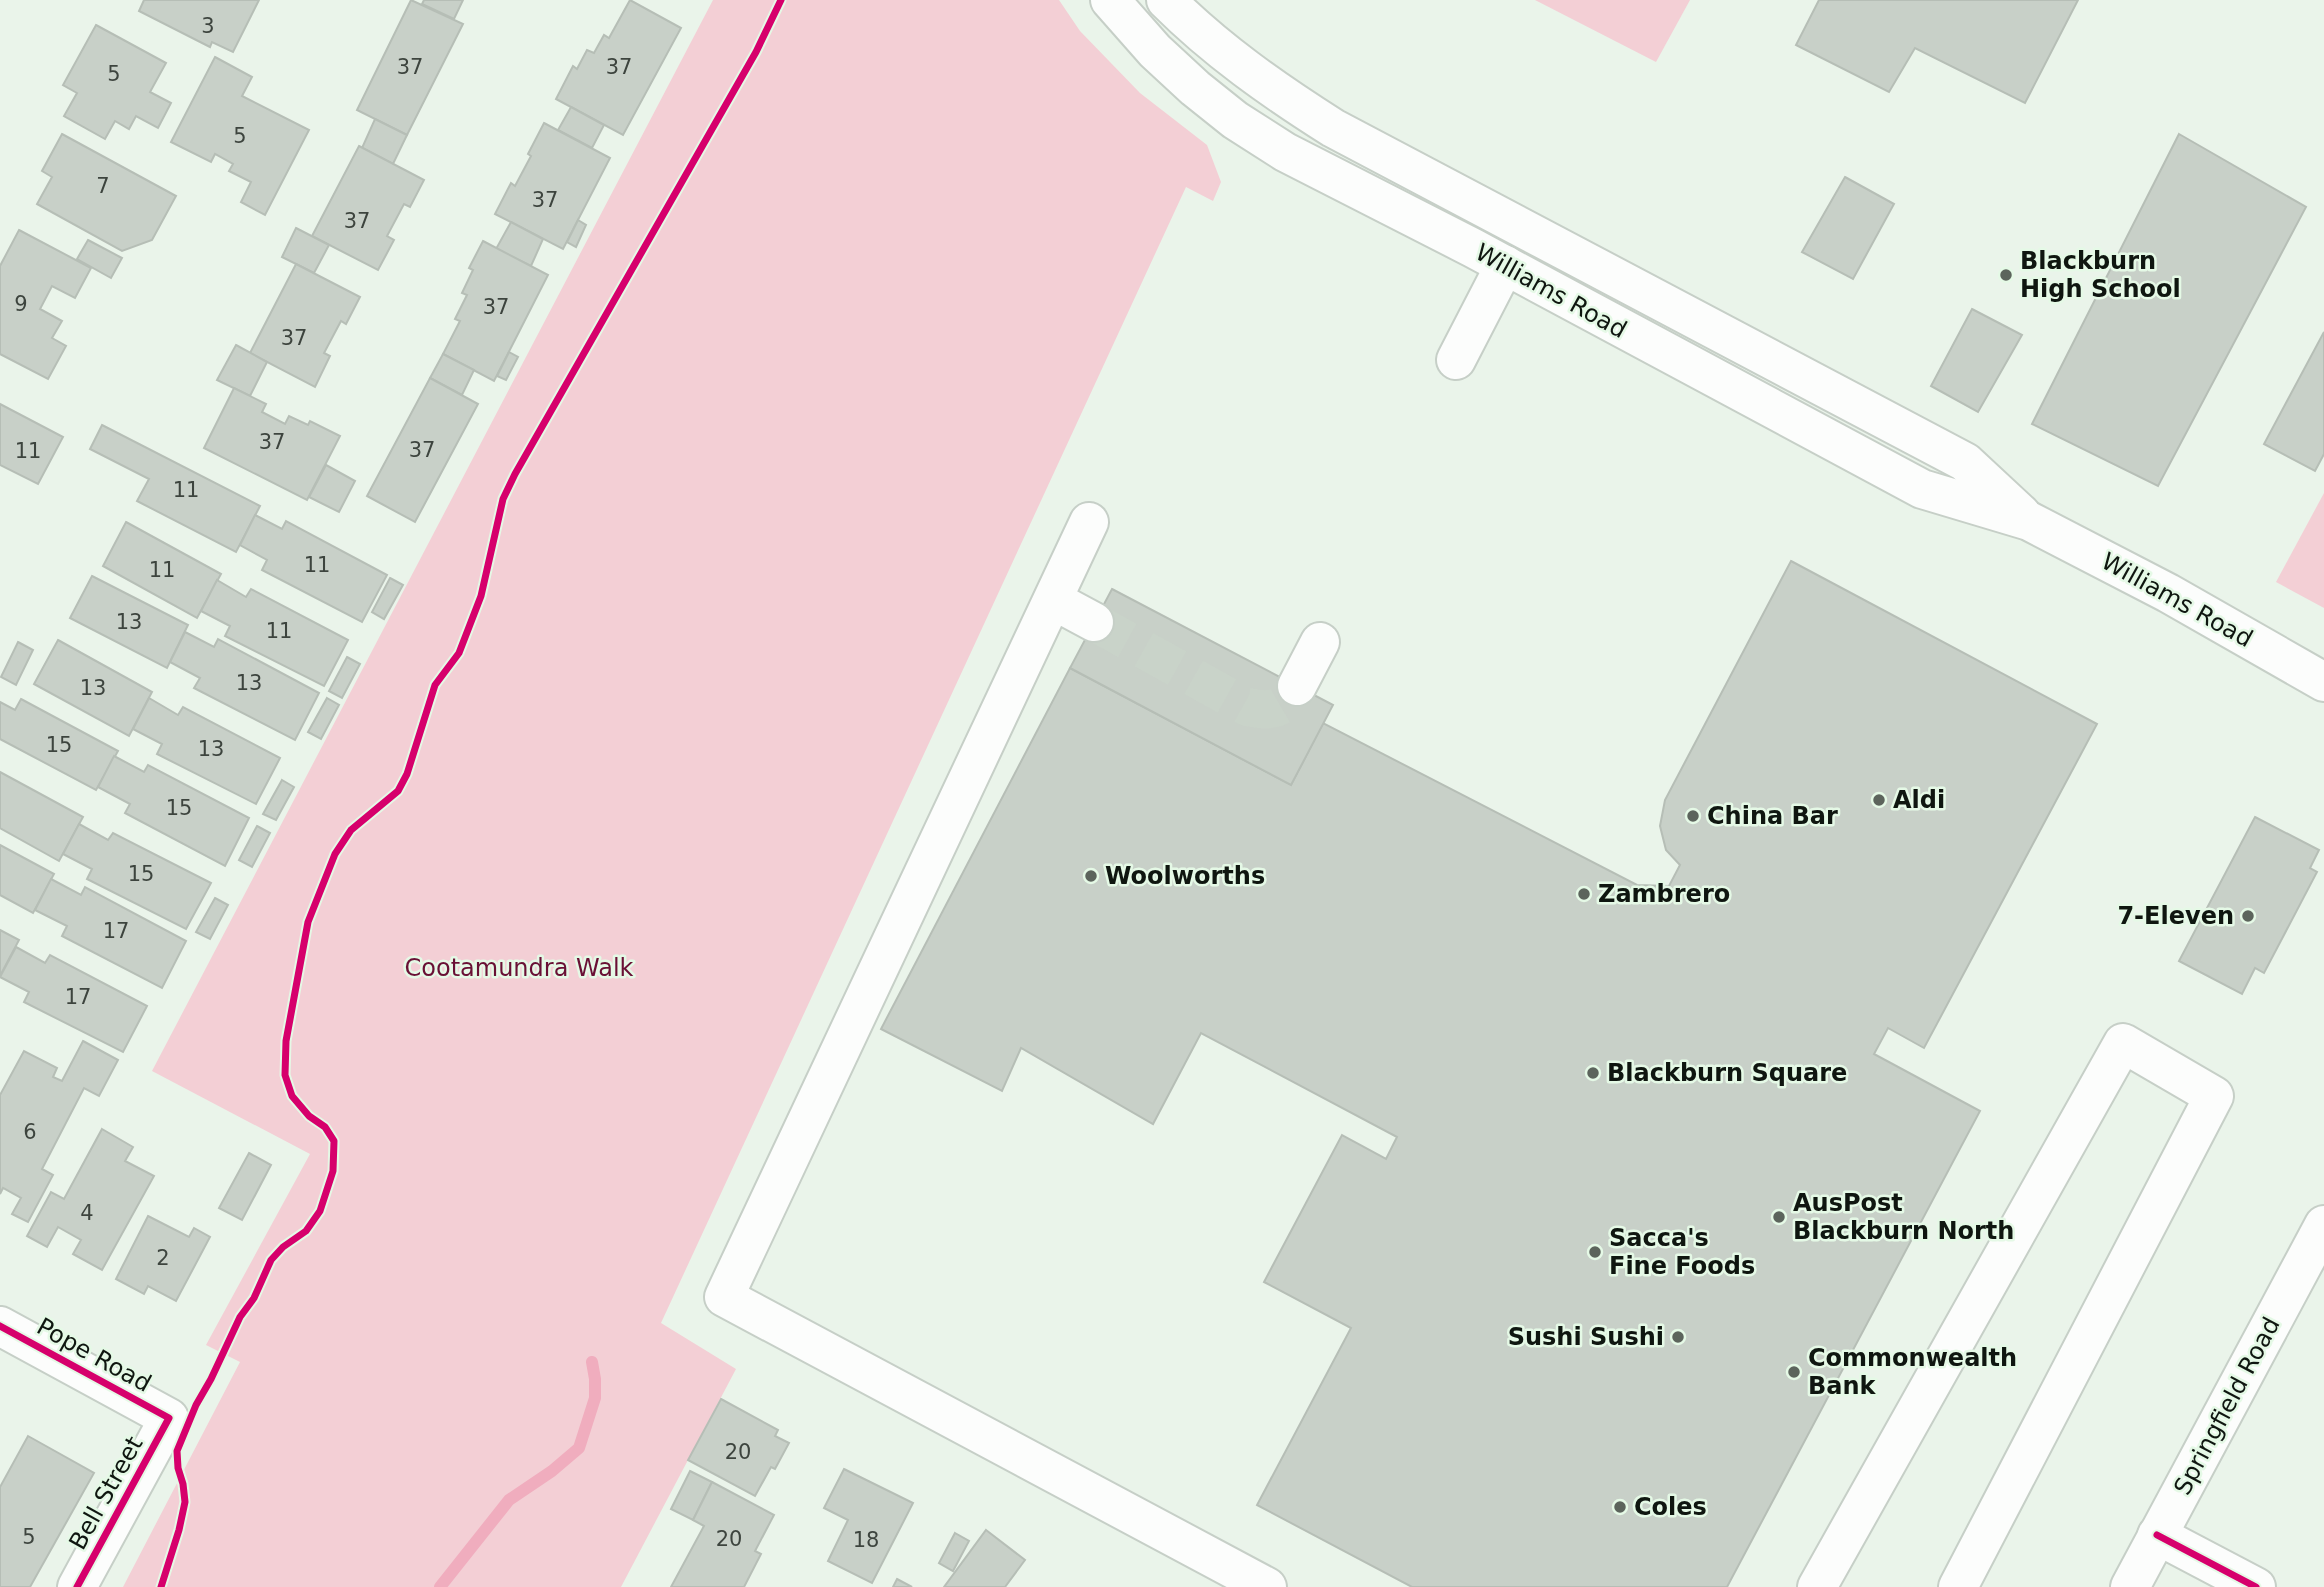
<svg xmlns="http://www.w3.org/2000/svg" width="2324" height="1587" font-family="'DejaVu Sans',sans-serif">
	<rect width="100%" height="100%" fill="#eaf4ea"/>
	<!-- green -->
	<g fill="#f3cfd5">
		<path d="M713,0H1059L1080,31L1140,93L1207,145L1221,182L1213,201L1186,187L661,1323L736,1369L621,1587H123L240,1362L206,1345L310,1154L152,1071Z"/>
		<path d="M1535,0H1690L1656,62Z"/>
		<path d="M2324,493V608L2276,582Z"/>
	</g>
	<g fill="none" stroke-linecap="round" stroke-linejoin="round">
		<!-- stream -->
		<path stroke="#f0adbe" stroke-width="12" d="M440,1587L509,1500L552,1471L579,1448L595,1398V1379L592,1362"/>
	</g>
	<!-- building -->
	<g fill="#c8d0c8" stroke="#b6beb6" stroke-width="2">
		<path d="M144,0H259L233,52L212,42L210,47L139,11Z"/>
		<path d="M411,0L463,24L407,135L357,110Z"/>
		<path d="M424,0H463L454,19L422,4Z"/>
		<path d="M630,0L681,28L623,135L556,99L573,66L577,69L587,50L594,53L604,35L609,38Z"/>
		<path d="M1819,0H2078L2025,103L1915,48L1889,92L1796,45Z"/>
		<path d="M96,25L166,63L150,92L171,103L158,128L136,116L129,129L115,121L105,139L64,116L77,93L63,85Z"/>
		<path d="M215,57L252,77L242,96L309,130L265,215L241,202L251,182L229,171L233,164L215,154L211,162L171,142Z"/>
		<path d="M571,107L604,125L592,148L558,130Z"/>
		<path d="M375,119L407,135L393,164L362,148Z"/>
		<path d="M544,123L610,158L563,249L495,214L511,183L515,186L531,156L528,154Z"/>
		<path d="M62,134L176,196L152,240L122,251L37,204L52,177L42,171Z"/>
		<path d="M2179,134L2306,207L2158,486L2032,424Z"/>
		<path d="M359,146L424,180L410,207L404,204L387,236L394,240L378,270L312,236Z"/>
		<path d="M1845,177L1894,204L1853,279L1802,252Z"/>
		<path d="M578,220L586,225L576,247L567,242Z"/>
		<path d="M511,222L543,239L531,266L496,249Z"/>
		<path d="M296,228L329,245L314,273L282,257Z"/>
		<path d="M19,230L91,268L75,298L52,286L40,309L62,321L52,338L66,346L48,379L0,354V266Z"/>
		<path d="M88,240L122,258L111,278L77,259Z"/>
		<path d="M483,241L548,275L494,381L443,354L460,321L455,319L467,295L462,293L473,270L469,268Z"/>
		<path d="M296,264L360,297L346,324L341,321L324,353L330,356L315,387L250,353Z"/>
		<path d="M1972,309L2022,335L1978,412L1931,386Z"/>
		<path d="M2324,332V454L2315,471L2264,444Z"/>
		<path d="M236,345L267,362L250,396L217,380Z"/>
		<path d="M509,352L518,357L506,380L497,376Z"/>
		<path d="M443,354L474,370L462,395L430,378Z"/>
		<path d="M430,378L478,404L415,522L367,496Z"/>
		<path d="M234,388L266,404L262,412L285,424L289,416L308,425L310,421L340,436L307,500L204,448Z"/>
		<path d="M0,404L63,437L38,484L0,465Z"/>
		<path d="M102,425L260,506L236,552L137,501L149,479L90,449Z"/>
		<path d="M326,465L355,481L339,512L309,497Z"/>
		<path d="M255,515L282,529L286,521L387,575L362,622L262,570L267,560L240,545Z"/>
		<path d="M126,522L221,574L197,618L103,566Z"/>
		<path d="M1791,561L2097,724L1924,1048L1888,1028L1874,1054L1980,1111L1727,1587H1412L1257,1505L1351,1328L1264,1282L1342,1135L1386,1159L1397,1137L1201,1033L1153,1124L1021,1048L1002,1091L881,1029L1070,668L1291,785L1323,723L1637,885L1669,886L1680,865L1666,850L1660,826L1665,800Z"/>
		<path d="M92,576L188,625L167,668L70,618Z"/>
		<path d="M390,578L403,585L384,619L372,612Z"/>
		<path d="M217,580L246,597L251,589L348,640L324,686L225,636L230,626L201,611Z"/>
		<path d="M1112,589L1333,705L1291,785L1070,668Z"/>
		<path d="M185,632L214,647L218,639L319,693L295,740L194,688L200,678L170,662Z"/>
		<path d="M58,640L152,692L129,736L34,684Z"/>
		<path d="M18,642L33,650L16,685L1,677Z"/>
		<path d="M347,657L360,664L342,698L329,691Z"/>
		<path d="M149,698L178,715L183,707L280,758L256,804L157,754L162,744L133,729Z"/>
		<path d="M327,698L339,705L321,739L308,732Z"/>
		<path d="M21,699L118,751L96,790L0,739V702L15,710Z"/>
		<path d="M114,756L144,772L148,765L249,818L225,866L125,813L130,804L98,787Z"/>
		<path d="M0,772L83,817L59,861L0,828Z"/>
		<path d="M282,780L294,787L276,820L263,814Z"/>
		<path d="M2255,817L2319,850L2310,868L2317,872L2264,973L2255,968L2242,994L2179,961Z"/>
		<path d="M79,824L108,840L113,833L211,883L186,929L87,879L92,869L63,854Z"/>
		<path d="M257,826L270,833L252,867L239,860Z"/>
		<path d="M0,845L54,874L33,913L0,895Z"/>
		<path d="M51,879L81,895L85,887L186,941L162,988L62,936L67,926L35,910Z"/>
		<path d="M215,898L228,905L210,939L196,932Z"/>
		<path d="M0,930L19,940L0,976Z"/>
		<path d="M16,947L45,963L50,955L147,1006L123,1052L24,1002L29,992L0,977Z"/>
		<path d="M83,1041L118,1060L99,1096L84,1088L42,1169L53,1175L28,1222L12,1214L21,1198L3,1188L0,1194V1095L24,1051L57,1068L53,1077L62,1081Z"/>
		<path d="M102,1129L133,1147L125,1161L154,1176L102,1270L73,1254L81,1240L58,1227L47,1247L27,1236L51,1192L64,1199Z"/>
		<path d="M249,1153L271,1165L242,1220L219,1208Z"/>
		<path d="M148,1216L189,1237L194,1228L210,1237L176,1301L148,1286L144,1294L116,1279Z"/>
		<path d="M721,1399L778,1430L775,1436L789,1443L775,1469L771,1467L755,1496L688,1460Z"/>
		<path d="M28,1436L94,1473L30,1587H0V1487Z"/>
		<path d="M844,1469L913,1503L872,1583L828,1561L848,1520L824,1508Z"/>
		<path d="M690,1471L712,1482L693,1520L671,1509Z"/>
		<path d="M712,1482L774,1515L755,1551L761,1554L744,1587H671L704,1526L693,1520Z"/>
		<path d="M986,1530L1025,1560L1005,1587H944Z"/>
		<path d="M955,1533L969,1541L953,1571L939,1563Z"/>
		<path d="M897,1579L912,1587H893Z"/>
	</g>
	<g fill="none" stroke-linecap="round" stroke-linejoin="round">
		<!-- minor-tunnel -->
		<path stroke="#c9d3c9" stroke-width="38" stroke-dasharray="38 19" stroke-linecap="butt" d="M1094,622L1247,707C1274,712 1283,710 1297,686"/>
		<!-- minor casing -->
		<g stroke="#c6cfc7" stroke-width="42">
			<g id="minor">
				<path d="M1456,360L1505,265"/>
				<path d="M1089,522L724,1297L1267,1587"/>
				<path d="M1053,600L1094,622"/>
				<path d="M1297,686L1320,642"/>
				<path d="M0,1326L169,1418L77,1587"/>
				<path d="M2157,1535L2256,1587"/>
				<path d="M1817,1587L2123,1043L2214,1096L1958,1587"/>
			</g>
		</g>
		<!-- major casing -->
		<g stroke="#c6cfc7" stroke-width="42">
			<g id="major">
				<path d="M1110,0L1155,51L1195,88L1235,120L1285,152L1473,248L1922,489L2029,521L2168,593L2324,682"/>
				<path d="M1166,0C1216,50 1273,90 1333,128L1965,462L2021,514"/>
				<path d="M2130,1587L2324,1225"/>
			</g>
		</g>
		<!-- minor -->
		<use href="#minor" stroke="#fcfdfc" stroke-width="38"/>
		<!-- major -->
		<use href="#major" stroke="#fcfdfc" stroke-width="38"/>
		<!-- cycleway casing -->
		<g stroke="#e5f9e6" stroke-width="11">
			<g id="cycleway">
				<path d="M0,1326L169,1418L77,1587"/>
				<path d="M2157,1535L2256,1587"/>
				<path d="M161,1587L179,1530L185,1502L183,1484L178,1468L177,1451L196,1405L211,1379L240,1317L254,1298L271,1260L283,1247L306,1231L320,1211L333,1171L334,1141L325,1127L309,1116L292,1096L285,1075L286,1041L308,922L335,854L351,830L398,791L407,774L435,685L459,653L481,596L503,499L515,474L756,52L781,0"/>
			</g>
		</g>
		<!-- cycleway -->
		<use href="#cycleway" stroke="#d6006c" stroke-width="7"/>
	</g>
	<!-- markers -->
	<g fill="#5c645c" stroke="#e5f9e6" stroke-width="2.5">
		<circle cx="2006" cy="275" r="7"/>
		<circle cx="1879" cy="800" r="7"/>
		<circle cx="1693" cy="816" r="7"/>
		<circle cx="1091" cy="876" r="7"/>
		<circle cx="1584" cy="894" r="7"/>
		<circle cx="2248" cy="916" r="7"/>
		<circle cx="1593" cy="1073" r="7"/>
		<circle cx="1779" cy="1217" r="7"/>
		<circle cx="1595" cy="1252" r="7"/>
		<circle cx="1678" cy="1337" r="7"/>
		<circle cx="1794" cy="1372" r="7"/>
		<circle cx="1620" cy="1507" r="7"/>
	</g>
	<g text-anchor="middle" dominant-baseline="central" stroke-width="5" stroke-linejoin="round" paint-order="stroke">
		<!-- number labels -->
		<g font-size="21" fill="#3d443e">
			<text x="208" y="26">3</text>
			<text x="410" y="67">37</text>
			<text x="619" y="67">37</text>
			<text x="114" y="74">5</text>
			<text x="240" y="136">5</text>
			<text x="103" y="186">7</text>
			<text x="545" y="200">37</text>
			<text x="357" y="221">37</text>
			<text x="21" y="304">9</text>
			<text x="496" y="307">37</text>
			<text x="294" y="338">37</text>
			<text x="272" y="442">37</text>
			<text x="422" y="450">37</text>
			<text x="28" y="451">11</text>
			<text x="186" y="490">11</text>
			<text x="317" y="565">11</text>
			<text x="162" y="570">11</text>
			<text x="129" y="622">13</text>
			<text x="279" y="631">11</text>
			<text x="249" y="683">13</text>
			<text x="93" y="688">13</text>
			<text x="59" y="745">15</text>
			<text x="211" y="749">13</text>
			<text x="179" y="808">15</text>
			<text x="141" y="874">15</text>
			<text x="116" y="931">17</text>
			<text x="78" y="997">17</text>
			<text x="30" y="1132">6</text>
			<text x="87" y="1213">4</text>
			<text x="163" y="1258">2</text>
			<text x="738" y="1452">20</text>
			<text x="29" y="1537">5</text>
			<text x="729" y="1539">20</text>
			<text x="866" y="1540">18</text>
		</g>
		<!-- poi labels -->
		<g font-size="24" font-weight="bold" fill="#0f1610" stroke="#e5f9e6" text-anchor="start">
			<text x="2020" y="261">Blackburn<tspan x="2020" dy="28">High School</tspan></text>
			<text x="1893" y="800">Aldi</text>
			<text x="1707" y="816">China Bar</text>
			<text x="1105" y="876">Woolworths</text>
			<text x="1598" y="894">Zambrero</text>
			<text x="2234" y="916" text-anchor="end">7-Eleven</text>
			<text x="1607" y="1073">Blackburn Square</text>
			<text x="1793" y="1203">AusPost<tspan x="1793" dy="28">Blackburn North</tspan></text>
			<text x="1609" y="1238">Sacca's<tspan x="1609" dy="28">Fine Foods</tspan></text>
			<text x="1664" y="1337" text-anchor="end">Sushi Sushi</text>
			<text x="1808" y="1358">Commonwealth<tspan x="1808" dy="28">Bank</tspan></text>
			<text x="1634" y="1507">Coles</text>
		</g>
		<!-- street labels -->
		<g font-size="24" fill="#0f1610" stroke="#e5f9e6">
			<text transform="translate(1551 291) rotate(29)">Williams Road</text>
			<text transform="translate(2177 600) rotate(29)">Williams Road</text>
			<text transform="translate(94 1355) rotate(29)">Pope Road</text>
			<text transform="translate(2227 1406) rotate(-62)">Springfield Road</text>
			<text transform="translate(106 1493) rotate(-61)">Bell Street</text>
		</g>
		<!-- park labels -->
		<g font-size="24" fill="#691035" stroke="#e5f9e6">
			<text x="519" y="968">Cootamundra Walk</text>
		</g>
	</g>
</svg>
